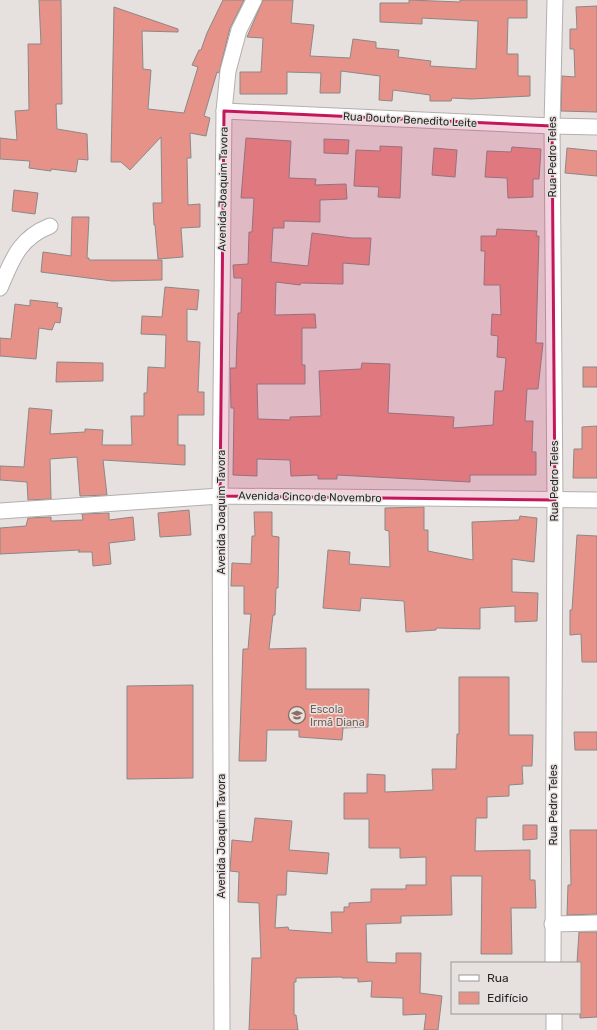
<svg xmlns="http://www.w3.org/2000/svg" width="597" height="1030" font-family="Rubik,sans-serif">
	<rect width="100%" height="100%" fill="#e6e1df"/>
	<!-- building -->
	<g fill="#e79289" stroke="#8c8786">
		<path d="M39,0H61L62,104H56L57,129L87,134L88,160L78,159L76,172L51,169V171L29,168L30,161L0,159V138L17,140L15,111L29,110L28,44H41Z"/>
		<path d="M223,0H244L230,28L219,73L217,72L204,116L210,118L206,136L190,133L191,158H187L188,205L200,204V227L181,228L183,257L158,259L155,225H154L153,203H162L161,137L130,170L121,162H111L114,7L178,29V32L142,31L143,69L151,70L148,109L184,113L198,67L192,65L199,50H201L207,33Z"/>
		<path d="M263,0H293L291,23L314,25L310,56L350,58L353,39L376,42V48L399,50L398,57L431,61L430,66L476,69L478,21L422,18V24L380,22V3H409V0L460,2V0H527V18H508L507,54H518V76H530V96L471,99L452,98L451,101H430V95L393,90L392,101L379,100L380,76L341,71L340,93H320L321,73L287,72V94H240V72H261L263,38L247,37Z"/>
		<path d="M597,6V112L561,111L562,76L575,77L574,49H570V29H577L576,7Z"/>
		<path d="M246,138L291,141L289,178L316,179L315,185L346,184L347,199L320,200V222L284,221V228H273L271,262L308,266L312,233L352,238H371L369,265L343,263V284L301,283L300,285L276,282L275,315L315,314L316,328H302V365H305V384H257L258,419L290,420V417L321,416L319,371L361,369L362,363L390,364L388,413L454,417L453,428L493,425L495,391H503L506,358L497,357L498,336L491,335L492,314L501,315L500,285H484L485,251H481V236H496L497,229L537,231L536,236H539L536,343H543L538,389H527L525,421H533L532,452H536V475H470V482L337,475V479H318V475L291,476L290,460L257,459V476L233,475L234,408H231L230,368H236L238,313H241L242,278H234L233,265L248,264L249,232H252L254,198H241Z"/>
		<path d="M324,139L349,140L348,154L324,153Z"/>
		<path d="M380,146L402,147L400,198L378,197L379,187L354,186L356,150L380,151Z"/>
		<path d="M512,147L541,149L539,179H533V197L508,198L507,178L485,177L487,151L511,152Z"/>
		<path d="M434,148L457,150L455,177L432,175Z"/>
		<path d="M567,148L597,151V176L565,173Z"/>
		<path d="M14,190L38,193L35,214L12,211Z"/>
		<path d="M72,217H89L87,258H89V260H162V280L112,281L41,272L43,252L71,256Z"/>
		<path d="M165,287L199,290L197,310L187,309V341L200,342L198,392H204V415H178V445H185V465L103,460L107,495L80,496L77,457L50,459L51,499L28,500L27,482L0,480V466L24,467L29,408L52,410L50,434L85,432V429L103,430L102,445H132L131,416H144V393H147L148,367L165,368L166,335L141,334L142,316L162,317Z"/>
		<path d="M30,300L58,303L57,307L62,308L60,323L55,322L52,330L39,328L36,359L0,356V338L11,339L15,304L30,306Z"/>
		<path d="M57,362L103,363V381L56,382Z"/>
		<rect x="583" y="367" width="14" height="20"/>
		<path d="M597,426V478H573L574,449H582V427Z"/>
		<path d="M424,507V530H428V551L473,560L472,522L519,520L520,516L537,518L534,562L512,559V592L538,593L537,621L515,622V606L480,608V629L436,628V630L406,632L404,601L361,598L360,611L323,608L328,550L350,552L349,564L390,567L389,531L385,530V508Z"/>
		<path d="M189,510L191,535L160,537L158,513Z"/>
		<path d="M254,512H272V536L279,537L278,588H276L275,615H273L269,649L306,648V689H369L368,727L343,728L342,740L299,737V730H267L266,761H239L243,649H248L251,614H244V586H231L232,563L251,564L252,536H255Z"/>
		<path d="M109,513V520L133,517L135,540L109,543L111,564L93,566L92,552H78L80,550L0,554V528L26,526L28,518L51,517V521L83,520L82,514Z"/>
		<path d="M577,535L597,536V662H582L581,634L570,635V610H572Z"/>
		<path d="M459,677H509V735H533L532,766H522L523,784L509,785V796L487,797V818H476L475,851L530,850V880H535L536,908H511L512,954H481L482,876H451L452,915L401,916V923L366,924L367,962L396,963V953H421L420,993L442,996L438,1030H424L426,1014L403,1015V998L371,997L372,981L358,982V978H342V977L296,978V982H294V1015H296L298,1030H249L252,958H261L259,903L238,902L239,872L230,871L232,840L252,842L255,818L292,821L289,850L329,853L327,874L287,871L286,895H277L275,928L288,927L289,930L332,933L331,912H344V907H349V903L371,902V889H406V885H426V857L400,858V848H369V819H344V793H367V774L385,775V792L433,790L432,769H456L457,734H459Z"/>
		<path d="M193,685V778L127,779V686Z"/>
		<path d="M574,732H597V750H575Z"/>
		<path d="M523,825H537V839L523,840Z"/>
		<path d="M570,830H597V914L567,915L568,885H571Z"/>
		<path d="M579,932H597V1017L580,1018V963H577Z"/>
	</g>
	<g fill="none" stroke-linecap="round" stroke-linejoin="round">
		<!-- minor casing -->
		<g stroke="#b4afae" stroke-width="17">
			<g id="minor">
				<path d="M224,111L552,126L597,127"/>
				<path d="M0,288C12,260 19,238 50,226"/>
				<path d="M0,511L220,496L597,500"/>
				<path d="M552,924L597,923"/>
				<path d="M553,963L555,500L552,126L555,0"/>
				<path d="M554,1013V1030"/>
				<path d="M222,1030L220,496L224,111L228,71L239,30L254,0"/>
			</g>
		</g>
		<!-- minor -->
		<use href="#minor" stroke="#fff" stroke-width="15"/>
	</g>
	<!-- marked area -->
	<path fill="#c2185b" fill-opacity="0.2" stroke="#c2185b" stroke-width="3" stroke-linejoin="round" d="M224,111L552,126L555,500L220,496Z"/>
	<!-- icons -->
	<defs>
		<g id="school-ring" transform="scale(0.9)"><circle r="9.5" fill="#e6e1df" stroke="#8d6e63" stroke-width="1.5"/><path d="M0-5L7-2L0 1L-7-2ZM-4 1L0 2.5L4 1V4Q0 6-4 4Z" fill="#8d6e63"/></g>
	</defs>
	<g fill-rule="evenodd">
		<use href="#school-ring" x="297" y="715"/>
	</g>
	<g text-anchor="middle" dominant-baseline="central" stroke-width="3" stroke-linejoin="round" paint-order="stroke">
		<!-- street labels -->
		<g font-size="11" fill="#292726" stroke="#e6e1df">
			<text transform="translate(410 120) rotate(3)">Rua Doutor Benedito Leite</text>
			<text transform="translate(552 157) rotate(-90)">Rua Pedro Teles</text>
			<text transform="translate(223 189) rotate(-89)">Avenida Joaquim Tavora</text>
			<text transform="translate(554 481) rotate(-90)">Rua Pedro Teles</text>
			<text transform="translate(310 497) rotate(1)">Avenida Cinco de Novembro</text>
			<text transform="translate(221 512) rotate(-90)">Avenida Joaquim Tavora</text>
			<text transform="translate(553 805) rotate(-90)">Rua Pedro Teles</text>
			<text transform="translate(221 836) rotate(-90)">Avenida Joaquim Tavora</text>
		</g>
		<!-- education labels -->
		<g font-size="11" fill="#785e54" stroke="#e6e1df" text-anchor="start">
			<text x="310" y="709">Escola<tspan x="310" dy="13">Irmã Diana</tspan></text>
		</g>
	</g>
	<!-- legend -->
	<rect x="451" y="962" width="130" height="52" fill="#e6e1df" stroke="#9a9795"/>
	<rect x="459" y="975" width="20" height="6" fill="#ffffff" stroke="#9a9795"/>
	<text x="487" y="982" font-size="12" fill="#292726">Rua</text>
	<rect x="459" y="992" width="20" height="12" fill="#e79289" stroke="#9a9795"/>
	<text x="487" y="1002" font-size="12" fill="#292726">Edifício</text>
</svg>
